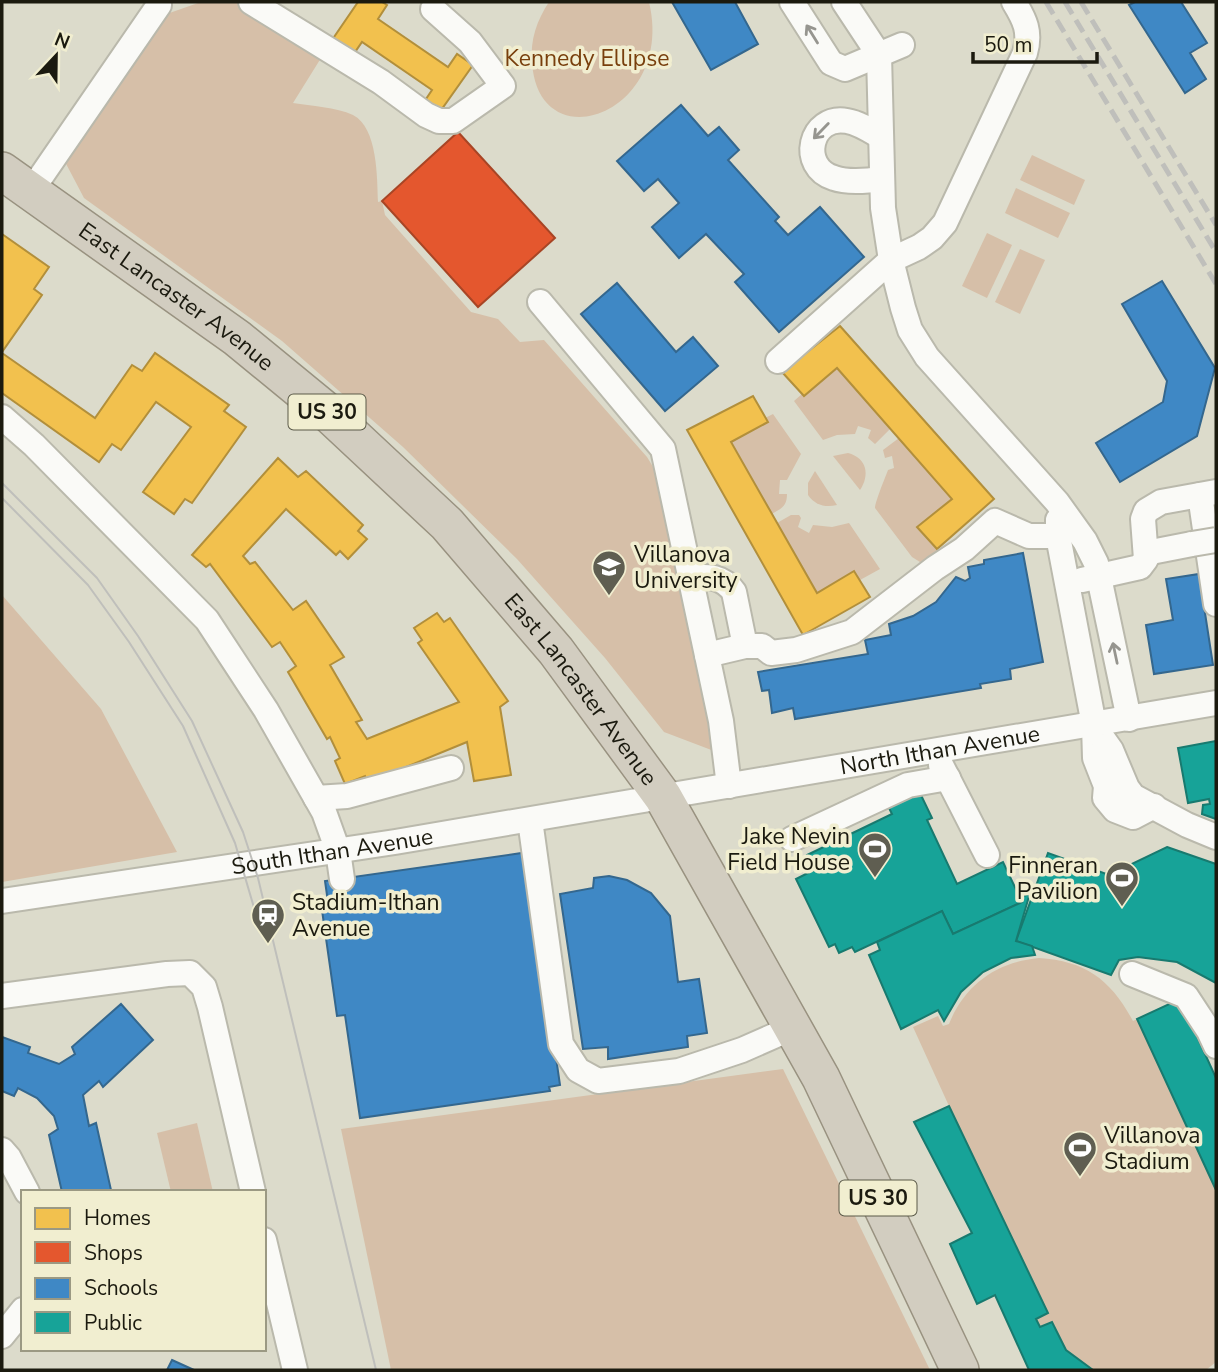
<svg xmlns="http://www.w3.org/2000/svg" width="1218" height="1372" font-family="'Nunito Sans',sans-serif">
	<rect width="100%" height="100%" fill="#dcdbcb"/>
	<!-- green -->
	<g fill="#d6bfa8">
		<path d="M201,2H251L326,50L293,103C311,106 336,107 353,115C378,128 377,178 378,202L382,201L385,215L471,312L498,319L520,342L544,340L647,457L658,475L714,751L664,732L605,658L517,559L403,447L282,341L84,198L63,158L158,17Z"/>
		<path d="M549,2H649C676,114 538,163 532,62C530,40 537,20 549,2Z"/>
		<path d="M1032,155L1085,180L1074,205L1020,180Z"/>
		<path d="M1016,188L1070,213L1058,238L1005,213Z"/>
		<path d="M987,233L1012,245L987,298L962,286Z"/>
		<path d="M1020,249L1045,260L1020,314L995,302Z"/>
		<path d="M837,368L890,429L875,444L868,438L871,430L858,426L855,434L837,435L823,440L794,401L802,394L804,396Z"/>
		<path d="M773,414L801,454L787,480H780L779,494H787C787,506 782,508 772,514L731,442L767,422L765,418Z"/>
		<path d="M899,438L952,499L918,527L937,549V553L928,561L920,562L912,557L875,508C875,502 885,478 888,470L894,468L892,456L885,458L883,450Z"/>
		<path d="M848,453C867,458 870,475 860,490L833,456Z"/>
		<path d="M815,471L837,505C825,508 815,505 808,495V483Z"/>
		<path d="M791,515H799L801,518L798,527L809,533L813,525L832,527L849,523L880,569L860,580L854,571L817,593L777,523Z"/>
		<path d="M2,595L101,709L177,852L2,882Z"/>
		<path d="M1039,958C1086,961 1111,980 1133,1021L1180,999L1216,1078V1362L1206,1370H1029L995,1295L977,1304L950,1244L972,1233L914,1122L949,1106L913,1027L938,1016L943,1026L949,1024C965,984 997,962 1039,958Z"/>
		<path d="M783,1069L930,1370H391L341,1129Z"/>
		<path d="M197,1123L213,1192H171L157,1133Z"/>
	</g>
	<!-- homes -->
	<g fill="#f2c14e" stroke="#b28f3b" stroke-width="2">
		<path d="M358,2H382L387,5L378,19L448,67L457,54L473,65L439,113L424,102L432,90L362,42L353,55L332,40Z"/>
		<path d="M2,234L49,267L34,289L42,295L2,352Z"/>
		<path d="M840,326L994,499L937,549L917,527L952,499L837,368L804,396L782,372Z"/>
		<path d="M2,353L95,418L132,365L142,371L155,353L229,405L224,411L246,427L192,503L185,499L174,514L143,492L191,427L156,402L121,450L112,444L99,462L2,393Z"/>
		<path d="M753,396L768,422L731,442L817,593L854,571L870,597L803,635L687,430Z"/>
		<path d="M278,458L298,477L306,471L363,525L358,531L367,539L348,559L340,551L336,555L286,509L243,556L250,564L255,562L293,610L306,601L344,657L330,665L362,720L356,722L367,739L459,702L418,643L422,640L414,628L437,613L444,622L450,618L508,701L500,707L511,775L474,781L467,742L367,783L365,776L345,784L335,761L340,758L330,737L327,739L288,672L296,666L280,642L272,647L210,564L206,567L192,555Z"/>
	</g>
	<!-- shops -->
	<path fill="#e4572e" stroke="#a84525" stroke-width="2" d="M458,132L555,238L478,307L382,201Z"/>
	<!-- schools -->
	<g fill="#3f88c5" stroke="#34678e" stroke-width="2">
		<path d="M672,2H735L758,44L711,70Z"/>
		<path d="M1135,2H1181L1207,43L1190,53L1206,79L1185,93L1129,5Z"/>
		<path d="M681,105L708,136L719,127L739,150L728,160L779,217L775,221L788,235L820,207L864,257L779,332L735,282L744,274L706,234L679,258L652,227L679,203L658,179L644,191L617,161Z"/>
		<path d="M1162,281L1215,368L1197,436L1120,482L1096,443L1163,402L1167,381L1122,304Z"/>
		<path d="M617,283L676,352L693,337L718,366L665,411L581,314Z"/>
		<path d="M1023,553L1043,662L1010,669L1011,679L980,684L981,688L795,719L793,708L772,713L769,690L762,691L758,672L868,654L865,640L891,635L889,624L913,616L936,602L956,577L965,581L970,578L968,567L984,564V560Z"/>
		<path d="M1199,574L1213,665L1154,674L1146,625L1173,620L1166,579Z"/>
		<path d="M522,853L525,873L529,872L560,1085L549,1087L550,1091L360,1118L345,1015L337,1016L321,903L328,902L325,881Z"/>
		<path d="M609,876L627,880L651,893L670,916L678,982L699,979L707,1033L687,1036L688,1047L608,1059V1047L583,1049L560,894L593,888L594,878Z"/>
		<path d="M121,1004L153,1040L103,1087L99,1081L83,1095L89,1126L96,1123L111,1190L62,1192L49,1135L58,1129L54,1116L37,1098L18,1088L14,1096L2,1091V1037L30,1047L28,1053L59,1064L75,1054L72,1047Z"/>
		<path d="M172,1360L194,1370H167Z"/>
	</g>
	<!-- public -->
	<g fill="#17a398" stroke="#187a6f" stroke-width="2">
		<path d="M1216,741V819L1202,814L1203,805L1210,804L1209,799L1188,803L1178,748Z"/>
		<path d="M919,791L932,818L927,820L957,884L1003,862L1022,902L953,934L942,911L855,952L852,947L839,953L835,944L829,947L796,879L814,870L807,855L892,814L888,806Z"/>
		<path d="M1167,847L1216,864V983L1177,962L1138,957L1119,960L1111,975L1016,941L1048,853L1109,875Z"/>
		<path d="M1030,893L1016,941L1032,946L1035,955L1011,958L983,972L961,992L944,1021L938,1010L901,1029L869,955L880,950L877,942L942,911L953,934L1022,902L1020,898Z"/>
		<path d="M1180,999L1216,1078V1190L1137,1019Z"/>
		<path d="M949,1106L1048,1313L1036,1319L1040,1327L1052,1322L1066,1350L1093,1370H1029L995,1295L977,1304L950,1244L972,1233L914,1122Z"/>
	</g>
	<g fill="none" stroke-linecap="round" stroke-linejoin="round">
		<!-- minor casing -->
		<g stroke="#bab9ac" stroke-width="28">
			<g id="minor">
				<path d="M251,2L381,82L426,115L439,121H453L503,86L470,42L433,9"/>
				<path d="M792,2L831,63L845,69L902,45"/>
				<path d="M844,2L879,55L883,208L891,260L903,308L910,330L927,357L1057,502L1085,541L1096,563L1129,719"/>
				<path d="M881,137C871,131 859,123 847,121C810,114 798,167 834,178C848,183 867,181 882,179"/>
				<path d="M31,191L159,5"/>
				<path d="M540,302L663,449L721,721L729,786"/>
				<path d="M778,361L891,260L919,247L932,238L945,223L1025,53C1031,32 1025,20 1014,2"/>
				<path d="M2,417L34,445L207,620L266,710L324,812L338,851L342,879"/>
				<path d="M1200,495L1216,604"/>
				<path d="M1058,520V536L1094,725L1095,758L1106,786L1105,798L1115,810L1133,817L1154,806"/>
				<path d="M1146,553L1192,544"/>
				<path d="M690,577C708,576 723,576 734,592L745,646"/>
				<path d="M1082,580L1140,567L1146,559L1143,519L1146,511L1161,502L1216,492"/>
				<path d="M707,655L745,646H762L771,653L796,650L852,632L935,568L964,549L995,521L1029,536H1058"/>
				<path d="M1094,726L1111,750L1127,788L1133,796L1187,825L1216,837"/>
				<path d="M941,765L987,855"/>
				<path d="M316,798L347,796L451,768"/>
				<path d="M530,820L561,1044L578,1070L598,1081L679,1071L742,1050L792,1028"/>
				<path d="M792,839L908,785L948,778"/>
				<path id="s1" d="M2,901L395,842L1216,703"/>
				<path d="M1132,974L1186,996L1209,1031L1216,1046"/>
				<path d="M2,996L167,974L190,973L204,987L210,1007L253,1192"/>
				<path d="M2,1150L9,1158L27,1192"/>
				<path d="M264,1240L295,1370"/>
				<path d="M2,1336L23,1310"/>
			</g>
		</g>
		<!-- highway casing -->
		<g stroke="#999280" stroke-width="40">
			<g id="highway">
				<path id="s2" d="M2,171L237,338L326,411L447,524L556,651L663,797L821,1078L960,1370"/>
			</g>
		</g>
		<!-- minor -->
		<use href="#minor" stroke="#fafaf7" stroke-width="24"/>
		<!-- highway -->
		<use href="#highway" stroke="#d2cdc0" stroke-width="37"/>
		<!-- tram -->
		<g stroke="#bfbfbb" stroke-width="2">
			<path d="M2,483L97,578L138,636L192,721L243,832L258,878L376,1370"/>
			<path d="M2,498L88,585L129,642L183,726L235,843L260,928"/>
		</g>
		<!-- rail -->
		<g stroke="#bfbfbb" stroke-width="5" stroke-dasharray="14 7" stroke-linecap="butt">
			<path d="M1046,2L1216,284"/>
			<path d="M1065,2L1216,252"/>
			<path d="M1081,2L1216,225"/>
		</g>
		<!-- minor-bridge casing -->
		<g stroke="#bab9ac" stroke-width="28" stroke-linecap="butt">
			<path id="minor-bridge" d="M1192,544L1216,540"/>
		</g>
		<!-- minor-bridge -->
		<use href="#minor-bridge" stroke="#fafaf7" stroke-width="24"/>
	</g>
	<!-- one-way arrows -->
	<defs><path id="oneway-shaft" d="M-6 0H5M1.5-3L5.5 0L1.5 3" fill="none" stroke-width="1.6" stroke-linecap="round" stroke-linejoin="round" transform="scale(1.75)"/></defs>
	<g stroke="#96958f">
		<use href="#oneway-shaft" transform="translate(812 34) rotate(-122)"/>
		<use href="#oneway-shaft" transform="translate(821 131) rotate(134)"/>
		<use href="#oneway-shaft" transform="translate(1115 653) rotate(-102)"/>
	</g>
	<!-- icons -->
	<defs>
		<g id="university-pin" transform="scale(1.75)"><path d="M0 17L-7.5 6A9.5 9.5 0 1 1 7.5 6Z" fill="#5f5e51" stroke="#f1eed0"/><path d="M0-5L7-2L0 1L-7-2ZM-4 1L0 2.5L4 1V4Q0 6-4 4Z" fill="#fff"/></g>
		<g id="stadium-pin" transform="scale(1.75)"><path d="M0 17L-7.5 6A9.5 9.5 0 1 1 7.5 6Z" fill="#5f5e51" stroke="#f1eed0"/><path d="M0-5a6.5 5 0 1 0 0 10a6.5 5 0 1 0 0-10ZM-3.5-1.8h7v3.6h-7Z" fill="#fff"/></g>
		<g id="station-pin" transform="scale(1.75)"><path d="M0 17L-7.5 6A9.5 9.5 0 1 1 7.5 6Z" fill="#5f5e51" stroke="#f1eed0"/><path d="M-3-6H3Q5-6 5-4V2Q5 4 3 4L4.5 6H3L1.5 4h-3L-3 6H-4.5L-3 4Q-5 4-5 2V-4Q-5-6-3-6ZM-3.5-4v3h7v-3ZM-3.5 1v1.5H-2V1ZM2 1v1.5H3.5V1Z" fill="#fff"/></g>
	</defs>
	<g fill-rule="evenodd">
		<use href="#university-pin" x="609" y="567"/>
		<use href="#stadium-pin" x="875" y="849"/>
		<use href="#stadium-pin" x="1122" y="878"/>
		<use href="#station-pin" x="268" y="915"/>
		<use href="#stadium-pin" x="1080" y="1148"/>
	</g>
	<g text-anchor="middle" dominant-baseline="central" stroke-width="7" stroke-linejoin="round" paint-order="stroke">
		<!-- shield labels -->
		<g fill="#f1eed0" stroke="#5b5a49" stroke-width="2">
			<rect x="288.5" y="394.5" width="77" height="35" rx="5"/>
			<rect x="839.5" y="1180.5" width="77" height="35" rx="5"/>
		</g>
		<g font-size="21" font-weight="bold" fill="#1b1a0f">
			<text x="327" y="412">US 30</text>
			<text x="878" y="1198">US 30</text>
		</g>
		<!-- park labels -->
		<g font-size="23" fill="#783f0c" stroke="#f1eed0">
			<text x="587" y="58">Kennedy Ellipse</text>
		</g>
		<!-- street labels -->
		<g font-size="23" fill="#1b1a0f" stroke="#f1eed0">
			<text stroke="none"><textPath href="#s2" startOffset="215">East Lancaster Avenue</textPath></text>
			<text stroke="none"><textPath href="#s2" startOffset="782">East Lancaster Avenue</textPath></text>
			<text stroke="none"><textPath href="#s1" startOffset="950">North Ithan Avenue</textPath></text>
			<text stroke="none"><textPath href="#s1" startOffset="334">South Ithan Avenue</textPath></text>
		</g>
		<!-- poi labels -->
		<g font-size="23" fill="#1b1a0f" stroke="#f1eed0" text-anchor="start">
			<text x="634" y="554">Villanova<tspan x="634" dy="26">University</tspan></text>
			<text x="850" y="836" text-anchor="end">Jake Nevin<tspan x="850" dy="26">Field House</tspan></text>
			<text x="1098" y="865" text-anchor="end">Finneran<tspan x="1098" dy="26">Pavilion</tspan></text>
			<text x="292" y="902">Stadium-Ithan<tspan x="292" dy="26">Avenue</tspan></text>
			<text x="1104" y="1135">Villanova<tspan x="1104" dy="26">Stadium</tspan></text>
		</g>
	</g>
	<!-- border -->
	<rect width="1218" height="1372" fill="none" stroke="#1b1a0f" stroke-width="7"/>
	<!-- legend -->
	<rect x="21" y="1190" width="245" height="161" fill="#f1eed0" stroke="#9b9983" stroke-width="2"/>
	<rect x="35" y="1208" width="35" height="21" fill="#f2c14e" stroke="#9b9983" stroke-width="2"/>
	<text x="84" y="1225" font-size="21" fill="#1b1a0f">Homes</text>
	<rect x="35" y="1242" width="35" height="21" fill="#e4572e" stroke="#9b9983" stroke-width="2"/>
	<text x="84" y="1260" font-size="21" fill="#1b1a0f">Shops</text>
	<rect x="35" y="1278" width="35" height="21" fill="#3f88c5" stroke="#9b9983" stroke-width="2"/>
	<text x="84" y="1295" font-size="21" fill="#1b1a0f">Schools</text>
	<rect x="35" y="1312" width="35" height="21" fill="#17a398" stroke="#9b9983" stroke-width="2"/>
	<text x="84" y="1330" font-size="21" fill="#1b1a0f">Public</text>
	<!-- north arrow -->
	<g transform="translate(56 56) rotate(22)" stroke="#f1eed0" stroke-width="5" paint-order="stroke">
	<path d="M0-5L12 26L0 18L-12 26Z" fill="#1b1a0f"/>
	<text y="-10" font-size="19" font-weight="bold" text-anchor="middle" fill="#1b1a0f">N</text>
	</g>
	<!-- scale -->
	<path d="M973 52v10h124v-10" fill="none" stroke="#1b1a0f" stroke-width="3.5"/>
	<text x="984" y="52" font-size="21" fill="#1b1a0f" stroke="#f1eed0" stroke-width="5" paint-order="stroke">50 m</text>
</svg>
